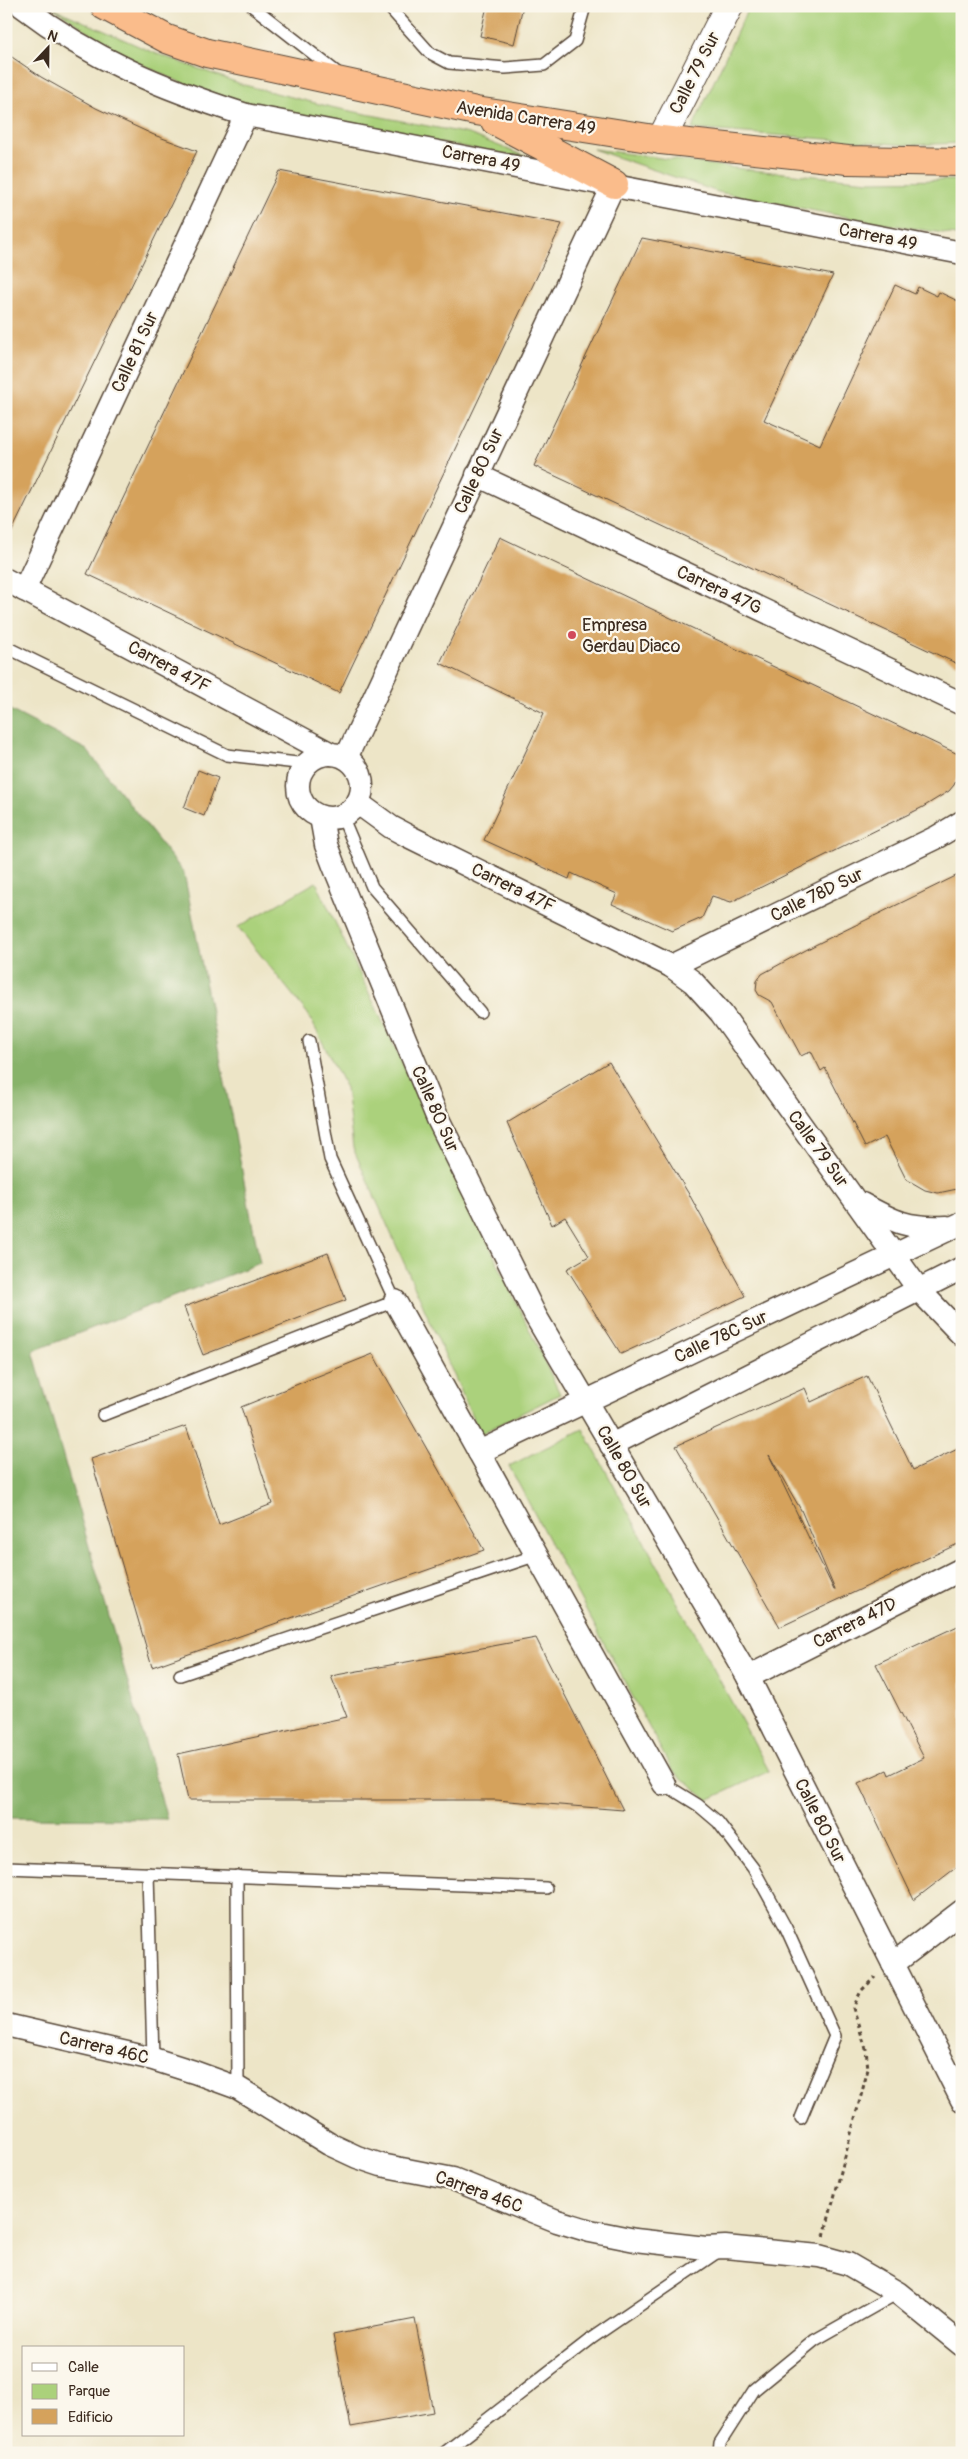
<svg xmlns="http://www.w3.org/2000/svg" width="968" height="2459" font-family="Pangolin,sans-serif">
	<rect width="100%" height="100%" fill="#fbf7ec"/>
	<filter id="ink" filterUnits="userSpaceOnUse"><feTurbulence type="fractalNoise" baseFrequency=".02" numOctaves="2"/><feDisplacementMap in="SourceGraphic" scale="10" xChannelSelector="R" yChannelSelector="G"/><feConvolveMatrix kernelMatrix="1 2 1 2 8 2 1 2 1" color-interpolation-filters="sRGB"/></filter>
	<filter id="wash" filterUnits="userSpaceOnUse"><feTurbulence type="fractalNoise" baseFrequency=".0096" numOctaves="4" result="noise"/><feDisplacementMap in="SourceGraphic" scale="20" xChannelSelector="R" yChannelSelector="G"/><feGaussianBlur stdDeviation="1.12" result="paint"/><feColorMatrix in="noise" values="0 0 0 0 0 0 0 0 0 0 0 0 0 0 0 0 0 1.4 0 .05"/><feComposite in="paint" operator="in"/></filter>
	<g filter="url(#wash)">
		<rect width="100%" height="100%" fill="#ede5c7"/>
		<!-- green -->
		<g fill="#abd17b" stroke="#737e4c">
			<path d="M749,6H962V143L908,145L692,129Z"/>
			<path d="M55,9L152,52L244,85L335,108L469,134L532,159L264,112L191,87L127,58Z"/>
			<path d="M593,149L751,170L869,181L962,180V236L867,221L718,192Z"/>
			<path d="M316,882L560,1394L480,1434L353,1148L346,1088L308,1014L238,927Z"/>
			<path d="M583,1429L769,1771L708,1800L672,1770L509,1466Z"/>
		</g>
		<!-- forest -->
		<path fill="#88b36b" stroke="#626e44" d="M6,708L87,750L184,873L260,1263L33,1351L167,1819L6,1818Z"/>
		<g id="blocks">
			<!-- building -->
			<g fill="#d5a25c" fill-rule="evenodd">
				<path d="M487,6H523L514,44L480,36Z"/>
				<path d="M6,53L41,77L96,108L154,135L197,151L11,533L6,531Z"/>
				<path d="M279,171L562,224L339,693L87,574Z"/>
				<path d="M642,238L833,275L764,420L820,445L895,285L915,294L918,287L937,296L939,292L962,303V666L534,466Z"/>
				<path d="M500,537L962,756V768L954,785L949,791L923,807L731,902L712,896L702,918L672,931L612,904L617,894L571,873L569,879L484,840L544,713L440,663Z"/>
				<path d="M198,770L218,778L204,816L184,808Z"/>
				<path d="M962,873V1188L938,1193L925,1190L906,1179L885,1137L865,1147L825,1068L821,1071L811,1051L801,1056L772,1002L759,995L756,990L757,981L762,974L815,945Z"/>
				<path d="M609,1062L690,1196L745,1296L621,1354L567,1269L589,1256L565,1217L552,1225L507,1123Z"/>
				<path d="M328,1253L346,1300L203,1355L184,1307Z"/>
				<path d="M373,1354L484,1550L152,1667L91,1459L186,1426L219,1525L272,1504L241,1407Z"/>
				<path d="M867,1376L913,1470L962,1447V1542L780,1627L676,1446L805,1388L811,1402ZM769,1455L801,1510L835,1590H834Z"/>
				<path d="M962,1624V1863L914,1900L858,1783L887,1770L889,1775L924,1758L876,1664Z"/>
				<path d="M536,1638L623,1810L496,1800H188L178,1754L347,1717L331,1676Z"/>
				<path d="M415,2319L433,2412L351,2427L333,2335Z"/>
			</g>
		</g>
	</g>
	<g filter="url(#ink)">
		<use href="#blocks" fill-opacity="0" stroke="#564637" stroke-width="1"/>
		<g fill="none" stroke-linecap="round" stroke-linejoin="round">
			<!-- service casing -->
			<g stroke="#564637" stroke-width="14">
				<g id="service">
					<path d="M252,6L339,74"/>
					<path d="M388,6L430,53L449,63L505,68L544,65L575,41L585,6"/>
					<path d="M6,647L227,755L306,764"/>
					<path d="M342,816L372,887L480,1012"/>
					<path d="M103,1415L395,1301L330,1159L309,1041"/>
					<path d="M180,1675L537,1555"/>
					<path d="M664,1784L698,1805L718,1822L753,1868L786,1928L835,2036L801,2118"/>
					<path d="M6,1868L546,1888"/>
					<path d="M148,1873L153,2059"/>
					<path d="M237,1876L238,2088"/>
					<path d="M444,2453L592,2338L719,2251"/>
					<path d="M719,2453L720,2443L754,2390L815,2340L898,2293"/>
				</g>
			</g>
			<!-- minor casing -->
			<g stroke="#564637" stroke-width="25">
				<g id="minor">
					<path d="M22,6C93,60 162,88 246,115L962,253"/>
					<path d="M477,475L962,704"/>
					<path d="M6,580L331,754"/>
					<path d="M24,590L246,115"/>
					<circle cx="330" cy="786" r="32"/>
					<path d="M346,758L614,184"/>
					<path d="M358,803L391,827L408,836L671,966L693,982L721,1013L919,1290L962,1335"/>
					<path d="M321,817L326,845L334,866L438,1119L535,1315L748,1677L962,2100"/>
					<path d="M671,966L937,837L962,822"/>
					<path d="M862,1204C894,1222 909,1229 947,1227"/>
					<path d="M395,1301L664,1784"/>
					<path d="M611,1445L962,1268"/>
					<path d="M479,1452L962,1223"/>
					<path d="M748,1677L962,1569"/>
					<path d="M893,1964L962,1911"/>
					<path d="M6,2025L153,2059L194,2072L238,2088L329,2144L357,2157L381,2165L453,2179L557,2221L590,2231L635,2240L706,2248L725,2247L819,2256L848,2264L898,2293L962,2345"/>
				</g>
			</g>
			<!-- tertiary casing -->
			<g stroke="#564637" stroke-width="30">
				<path id="tertiary" d="M661,140L729,6"/>
			</g>
			<!-- trunk casing -->
			<g stroke="#564637" stroke-width="30">
				<g id="trunk">
					<path d="M105,6L167,39L207,53L476,111L661,140L848,160L962,162"/>
					<path d="M495,121L614,184"/>
				</g>
			</g>
			<!-- path -->
			<path stroke="#564637" stroke-width="3" stroke-dasharray="4 4" stroke-linecap="butt" d="M824,2236L868,2069L866,2049L853,2008L861,1991L875,1977"/>
			<!-- service -->
			<use href="#service" stroke="#fff" stroke-width="11"/>
			<!-- minor -->
			<use href="#minor" stroke="#fff" stroke-width="22"/>
			<!-- tertiary -->
			<use href="#tertiary" stroke="#fff" stroke-width="28"/>
			<!-- trunk -->
			<use href="#trunk" stroke="#fabc8b" stroke-width="28"/>
		</g>
	</g>
	<!-- markers -->
	<circle fill="#d1495b" stroke="#fbf7ec" stroke-width="2" cx="572" cy="635" r="5"/>
	<g text-anchor="middle" dominant-baseline="central" stroke-width="4.5" stroke-linejoin="round" paint-order="stroke">
		<!-- street labels -->
		<g font-size="18" fill="#3b2a1e" stroke="#fbf7ec">
			<text transform="translate(695 73) rotate(-63)">Calle 79 Sur</text>
			<text transform="translate(526 118) rotate(9)">Avenida Carrera 49</text>
			<text transform="translate(481 159) rotate(11)">Carrera 49</text>
			<text transform="translate(878 237) rotate(11)">Carrera 49</text>
			<text transform="translate(135 352) rotate(-65)">Calle 81 Sur</text>
			<text transform="translate(479 471) rotate(-65)">Calle 80 Sur</text>
			<text transform="translate(719 590) rotate(25)">Carrera 47G</text>
			<text transform="translate(169 667) rotate(28)">Carrera 47F</text>
			<text transform="translate(513 888) rotate(26)">Carrera 47F</text>
			<text transform="translate(817 895) rotate(-26)">Calle 78D Sur</text>
			<text transform="translate(435 1109) rotate(66)">Calle 80 Sur</text>
			<text transform="translate(818 1149) rotate(54)">Calle 79 Sur</text>
			<text transform="translate(721 1337) rotate(-25)">Calle 78C Sur</text>
			<text transform="translate(624 1467) rotate(60)">Calle 80 Sur</text>
			<text transform="translate(855 1623) rotate(-27)">Carrera 47D</text>
			<text transform="translate(820 1821) rotate(63)">Calle 80 Sur</text>
			<text transform="translate(104 2048) rotate(13)">Carrera 46C</text>
			<text transform="translate(479 2192) rotate(20)">Carrera 46C</text>
		</g>
		<!-- poi labels -->
		<g font-size="18" fill="#3b2a1e" stroke="#fbf7ec" text-anchor="start">
			<text x="582" y="625">Empresa<tspan x="582" dy="21">Gerdau Diaco</tspan></text>
		</g>
	</g>
	<!-- margin -->
	<rect width="968" height="2459" fill="none" stroke="#fbf7ec" stroke-width="25"/>
	<!-- legend -->
	<rect x="22" y="2346" width="162" height="90" fill="#fbf7ec" stroke="#aea59a"/>
	<rect x="32" y="2363" width="25" height="8" fill="#ffffff" stroke="#aea59a"/>
	<text x="68" y="2372" font-size="15" fill="#3b2a1e">Calle</text>
	<rect x="32" y="2384" width="25" height="15" fill="#abd17b" stroke="#aea59a"/>
	<text x="68" y="2396" font-size="15" fill="#3b2a1e">Parque</text>
	<rect x="32" y="2409" width="25" height="15" fill="#d5a25c" stroke="#aea59a"/>
	<text x="68" y="2422" font-size="15" fill="#3b2a1e">Edificio</text>
	<!-- north arrow -->
	<g transform="translate(48 48) rotate(22)" stroke="#fbf7ec" stroke-width="4" paint-order="stroke">
	<path d="M0-4L9 19L0 12L-9 19Z" fill="#3b2a1e"/>
	<text y="-8" font-size="14" font-weight="bold" text-anchor="middle" fill="#3b2a1e">N</text>
	</g>
</svg>
